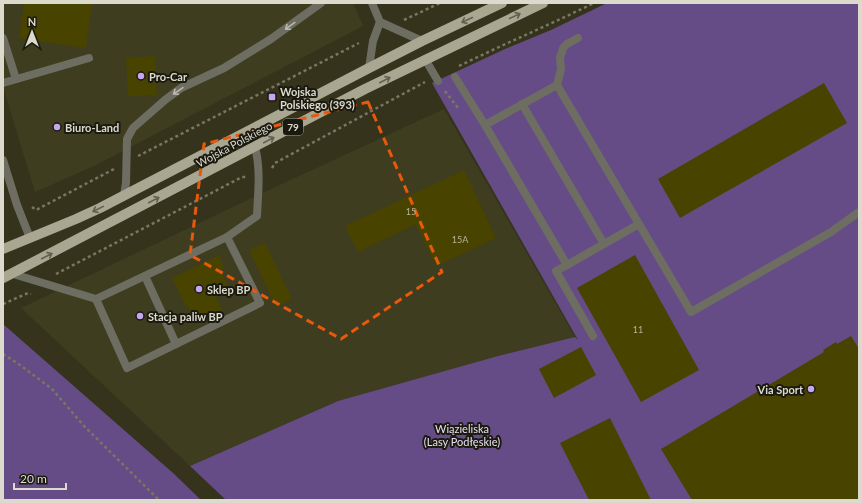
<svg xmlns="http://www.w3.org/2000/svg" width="862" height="503" font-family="Lato,sans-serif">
	<rect width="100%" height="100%" fill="#35331c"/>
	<!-- built -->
	<g fill="#3f3d1f">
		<path d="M3,3H353L363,26L94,166L35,192L3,87Z"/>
		<path d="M444,109L575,337L498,356L338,401L190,466L21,308L258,195Z"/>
	</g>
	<!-- green -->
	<g fill="#654c86">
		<path d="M607,3H859V500H226L190,466L338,401L498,356L575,337L578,340L432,83L505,49L551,30Z"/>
		<path d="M3,324L173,473L201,500H3Z"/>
	</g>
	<!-- building -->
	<g fill="#494300">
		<path d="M24,3H92L86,48L19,38Z"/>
		<path d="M155,56L157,95L128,96L126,58Z"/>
		<path d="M824,83L847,123L680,218L658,179Z"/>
		<path d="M464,170L496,238L436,266L416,224L358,252L345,226Z"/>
		<path d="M265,243L292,299L276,307L249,250Z"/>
		<path d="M219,255L224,268L220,270L228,286L214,292L222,310L196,322L188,306H186L172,278Z"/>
		<path d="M635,255L699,370L641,402L577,288Z"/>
		<path d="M851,336L859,349V500H692L661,449L824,352L823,350L836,342L837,344Z"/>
		<path d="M581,347L596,375L554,398L539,369Z"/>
		<path d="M610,418L651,500H589L560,443Z"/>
	</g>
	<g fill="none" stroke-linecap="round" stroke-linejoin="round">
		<!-- path -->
		<g stroke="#787763" stroke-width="2.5" stroke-dasharray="3 3" stroke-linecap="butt">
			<path d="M404,20L440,3"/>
			<path d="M459,66C504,44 549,25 594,3"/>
			<path d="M445,91L458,108"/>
			<path d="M138,156L359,43"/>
			<path d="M272,168L275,163L425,82"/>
			<path d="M32,207L36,210L114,169"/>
			<path d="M56,274L242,177H247"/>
			<path d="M3,304L28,293L31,294"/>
			<path d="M3,354L20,365L52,389L84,426L159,500"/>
		</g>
		<!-- lane -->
		<g stroke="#6e6d62" stroke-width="8">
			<path d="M3,38L16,79"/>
			<path d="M425,59L438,81"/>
			<path d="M455,77L485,125L567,265L556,271L593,336"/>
			<path d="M3,83L89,58"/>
			<path d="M557,85L561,69L560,58L563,48L567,44L578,38"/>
			<path d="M522,104L604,244"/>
			<path d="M485,125L557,85L639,224L567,265"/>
			<path d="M124,195L126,183L127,139L133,128L165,100L181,88L224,68L271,39L321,3"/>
			<path d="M639,224L691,312L831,232L859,212"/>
			<path d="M227,237L257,216C258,193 261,170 255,147"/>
			<path d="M13,274L96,299L127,368L260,303L227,237L96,299"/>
			<path d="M145,276L176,344"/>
		</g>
		<!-- street -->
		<g stroke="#6e6d62" stroke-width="8">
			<path d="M372,3L380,22"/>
			<path d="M369,68L373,41L380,22L422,41"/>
			<path d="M3,160L17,205L30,238"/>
		</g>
		<!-- primary -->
		<g stroke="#a9a791" stroke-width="10">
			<path d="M3,249L76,219L100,208L369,68L422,41L502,3"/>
			<path d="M3,278L365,89L543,3"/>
		</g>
	</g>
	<!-- one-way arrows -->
	<defs><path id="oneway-shaft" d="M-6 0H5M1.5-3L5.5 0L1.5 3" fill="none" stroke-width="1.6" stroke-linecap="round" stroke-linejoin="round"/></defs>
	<g stroke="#626050">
		<use href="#oneway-shaft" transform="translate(515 16) rotate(-25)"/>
		<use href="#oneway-shaft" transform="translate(467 20) rotate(155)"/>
		<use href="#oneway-shaft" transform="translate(385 80) rotate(-27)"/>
		<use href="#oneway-shaft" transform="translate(269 140) rotate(-28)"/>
		<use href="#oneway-shaft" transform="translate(154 200) rotate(-28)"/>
		<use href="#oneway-shaft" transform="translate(98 209) rotate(154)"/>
		<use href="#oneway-shaft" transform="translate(47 256) rotate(-27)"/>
	</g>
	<g stroke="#bab9ac">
		<use href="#oneway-shaft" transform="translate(290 26) rotate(144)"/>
		<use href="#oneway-shaft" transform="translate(178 91) rotate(146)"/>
	</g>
	<!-- marked area -->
	<path fill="none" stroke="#e8590c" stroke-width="3" stroke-dasharray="8 5" stroke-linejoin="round" d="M368,102L442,272L341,339L190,255L204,144Z"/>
	<!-- markers -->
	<g fill="#c5a7f1" stroke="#1b1a10" stroke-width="1.5">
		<circle cx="141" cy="76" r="4"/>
		<rect x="268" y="93" width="8" height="8" rx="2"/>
		<circle cx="57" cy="127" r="4"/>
		<circle cx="199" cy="289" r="4"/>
		<circle cx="140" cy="316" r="4"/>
		<circle cx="811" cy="389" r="4"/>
	</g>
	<g text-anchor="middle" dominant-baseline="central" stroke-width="4" stroke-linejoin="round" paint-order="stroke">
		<!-- number labels -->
		<g font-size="9" fill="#b6b499">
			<text x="411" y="211">15</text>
			<text x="460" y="239">15A</text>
			<text x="638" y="329">11</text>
		</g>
		<!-- shield labels -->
		<rect fill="#1b1a10" stroke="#a1a094" stroke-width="1" x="283" y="119" width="20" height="16" rx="3"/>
		<g font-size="10" font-weight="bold" fill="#dbdacc">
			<text x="293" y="127">79</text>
		</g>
		<!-- poi labels -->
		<g font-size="11" font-weight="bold" fill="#dbdacc" stroke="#1b1a10" text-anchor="start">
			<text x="149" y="76">Pro-Car</text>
			<text x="280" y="91">Wojska<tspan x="280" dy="13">Polskiego (393)</tspan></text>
			<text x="65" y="127">Biuro-Land</text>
			<text x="207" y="289">Sklep BP</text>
			<text x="148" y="316">Stacja paliw BP</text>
			<text x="803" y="389" text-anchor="end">Via Sport</text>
		</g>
		<!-- street labels -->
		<g font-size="11" fill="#dbdacc" stroke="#1b1a10">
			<text transform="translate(234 144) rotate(-28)">Wojska Polskiego</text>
		</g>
		<!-- park labels -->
		<g font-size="11" fill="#e6dff1" stroke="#1b1a10">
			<text x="462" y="428">Wiązieliska<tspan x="462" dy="13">(Lasy Podłęskie)</tspan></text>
		</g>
	</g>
	<!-- border -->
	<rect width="862" height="503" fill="none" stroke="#dbdacc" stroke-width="8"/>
	<!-- north arrow -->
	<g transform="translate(32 32)" stroke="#1b1a10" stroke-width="3" paint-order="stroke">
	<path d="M0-3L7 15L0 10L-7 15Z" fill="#dbdacc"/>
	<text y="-6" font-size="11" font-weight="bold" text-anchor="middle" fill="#dbdacc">N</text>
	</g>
	<!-- scale -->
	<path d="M14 483v6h52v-6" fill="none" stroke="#dbdacc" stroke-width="2"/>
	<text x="20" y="483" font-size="12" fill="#dbdacc" stroke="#1b1a10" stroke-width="3" paint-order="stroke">20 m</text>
</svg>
